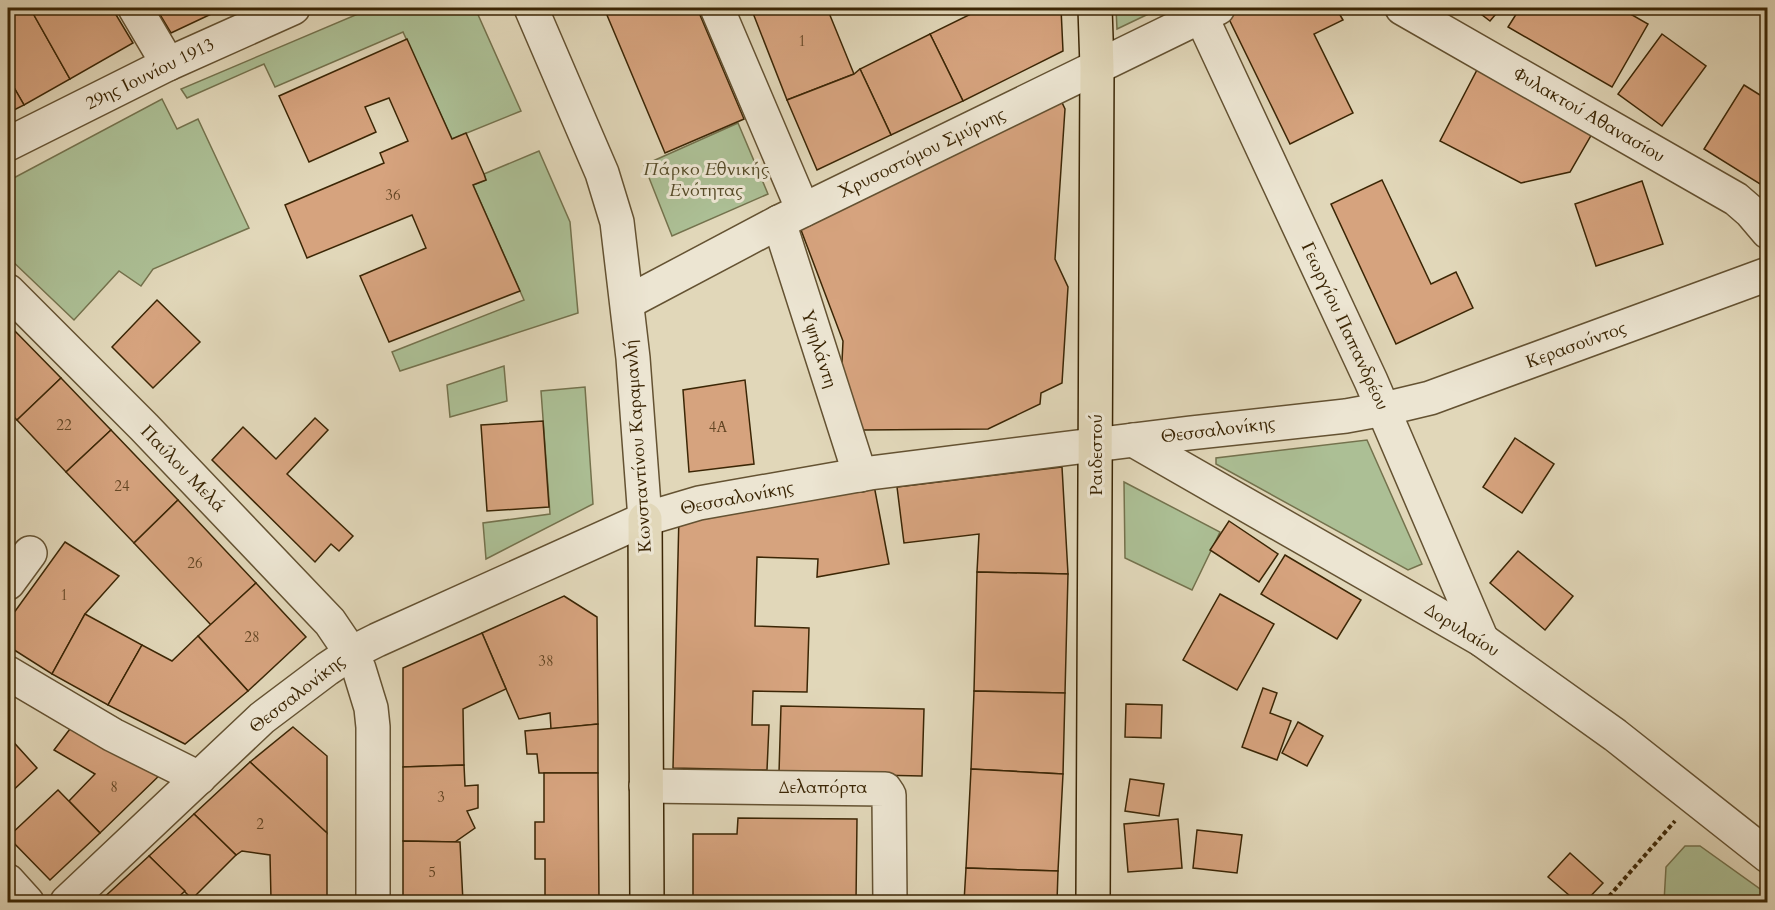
<svg xmlns="http://www.w3.org/2000/svg" width="1775" height="910" font-family="Cardo,serif">
	<rect width="100%" height="100%" fill="#e1d7b9"/>
	<filter id="stains"><feTurbulence type="fractalNoise" baseFrequency=".00333" numOctaves="4"/><feColorMatrix values="0 0 0 0 .2 0 0 0 0 .09 0 0 0 0 .02 0 0 0 .5 -.17"/></filter>
	<radialGradient id="worn" r=".72"><stop offset=".6" stop-color="#630" stop-opacity="0"/><stop offset="1" stop-color="#630" stop-opacity=".3"/></radialGradient>
	<!-- green -->
	<g fill="#acbf95" stroke="#74724d" stroke-width="1.5">
		<path d="M372,8H475L521,111L452,139L403,32L275,87L264,64L187,98L181,89Z"/>
		<path d="M1116,8H1161L1117,29Z"/>
		<path d="M162,99L177,129L198,119L249,228L153,269L141,286L119,271L74,320L8,257V181Z"/>
		<path d="M738,123L768,194L672,236L644,165Z"/>
		<path d="M539,151L570,222L578,313L400,371L392,352L524,300L473,185L486,180L484,174Z"/>
		<path d="M504,366L507,401L450,417L447,385Z"/>
		<path d="M585,387L593,504L486,559L483,523L550,514L541,391Z"/>
		<path d="M1367,440L1422,564L1408,570L1216,464V458Z"/>
		<path d="M1124,482L1220,532L1192,590L1125,558Z"/>
		<path d="M1685,846H1700L1767,894V902H1664L1666,867Z"/>
	</g>
	<!-- building -->
	<g fill="#d6a37e" stroke="#3b2605" stroke-width="1.5">
		<path d="M8,8H30L70,79L24,105L8,77Z"/>
		<path d="M30,8H112L133,43L70,79Z"/>
		<path d="M156,8H224L171,33Z"/>
		<path d="M604,8H697L744,119L665,153Z"/>
		<path d="M751,8H827L854,74L787,100Z"/>
		<path d="M983,8H1061L1063,51L963,101L930,34Z"/>
		<path d="M1248,8H1336L1343,20L1314,34L1353,113L1290,144L1228,17Z"/>
		<path d="M1473,8H1501L1490,21Z"/>
		<path d="M1520,8H1620L1648,24L1612,87L1508,27Z"/>
		<path d="M930,34L963,101L891,135L860,69Z"/>
		<path d="M1662,34L1706,66L1662,126L1618,94Z"/>
		<path d="M407,39L452,139L466,133L484,174L486,180L473,185L520,291L389,342L360,276L426,248L412,215L307,258L285,205L384,163L380,153L408,141L389,98L365,107L376,132L309,162L279,96Z"/>
		<path d="M1478,68L1593,132L1570,172L1521,183L1440,141Z"/>
		<path d="M860,69L891,135L817,170L787,100L854,74Z"/>
		<path d="M8,77L24,105L8,113Z"/>
		<path d="M1744,85L1768,100V189L1704,149Z"/>
		<path d="M1058,94L1065,109L1055,259L1068,287L1062,383L1041,393L1040,404L988,429L863,430L841,382L843,341L798,222Z"/>
		<path d="M1382,180L1431,284L1456,272L1473,308L1396,344L1331,204Z"/>
		<path d="M1642,181L1663,244L1596,266L1575,204Z"/>
		<path d="M157,300L200,342L153,388L112,347Z"/>
		<path d="M11,327L61,378L17,420L8,411V330Z"/>
		<path d="M61,378L111,430L66,472L17,420Z"/>
		<path d="M745,380L754,464L689,472L683,390Z"/>
		<path d="M315,418L328,430L287,474L353,536L339,551L331,544L315,562L212,460L243,427L276,459Z"/>
		<path d="M543,421L549,507L487,511L481,425Z"/>
		<path d="M111,430L178,500L134,543L66,472Z"/>
		<path d="M1515,438L1554,464L1522,513L1483,487Z"/>
		<path d="M1062,467L1068,574L977,572L979,534L904,543L897,487Z"/>
		<path d="M873,480L889,564L817,577L818,559L757,557L755,626L809,628L807,692L753,691L752,725H769L767,770L673,768L679,515Z"/>
		<path d="M178,500L256,583L211,625L134,543Z"/>
		<path d="M1229,521L1278,554L1259,582L1210,550Z"/>
		<path d="M8,538L16,547L8,558Z"/>
		<path d="M65,542L119,576L85,614L52,674L8,646V621Z"/>
		<path d="M1518,551L1573,596L1545,630L1490,583Z"/>
		<path d="M1285,555L1361,600L1337,639L1261,594Z"/>
		<path d="M977,572L1068,574L1065,693L974,691Z"/>
		<path d="M256,583L306,637L248,691L198,636Z"/>
		<path d="M1220,594L1274,624L1237,690L1183,660Z"/>
		<path d="M564,596L597,617L598,724L551,729L550,713L519,719L482,633Z"/>
		<path d="M85,614L142,645L108,705L52,674Z"/>
		<path d="M482,633L506,689L463,709L464,765L403,767V668Z"/>
		<path d="M198,636L248,691L185,744L108,705L142,645L172,661Z"/>
		<path d="M1263,688L1277,693L1270,713L1291,721L1277,760L1242,747Z"/>
		<path d="M974,691L1065,693L1063,774L971,769Z"/>
		<path d="M1126,704L1162,705L1161,738L1125,737Z"/>
		<path d="M781,706L924,709L922,776L779,773Z"/>
		<path d="M1298,722L1323,736L1307,766L1282,753Z"/>
		<path d="M598,724V773H539L537,754H527L525,731Z"/>
		<path d="M73,725L163,772L100,833L69,801L95,774L54,750Z"/>
		<path d="M293,727L327,756V833L250,762Z"/>
		<path d="M8,736L37,768L8,795Z"/>
		<path d="M250,762L327,833V898L271,899L270,855L242,851L236,855L194,814Z"/>
		<path d="M464,765L465,786L478,785V808L467,811L475,828L455,842L403,841V767Z"/>
		<path d="M971,769L1063,774L1058,871L966,868Z"/>
		<path d="M544,773H598L599,902H545V859H535V822H544Z"/>
		<path d="M1130,779L1164,784L1159,816L1125,811Z"/>
		<path d="M58,790L100,833L50,880L8,837Z"/>
		<path d="M194,814L236,855L192,899L149,856Z"/>
		<path d="M738,818L857,819L856,902H693V834H737Z"/>
		<path d="M1178,819L1182,868L1128,872L1124,824Z"/>
		<path d="M1197,830L1242,835L1237,873L1193,868Z"/>
		<path d="M403,841L460,842L463,902H403Z"/>
		<path d="M1570,853L1603,883L1585,902H1577L1548,877Z"/>
		<path d="M149,856L185,891L173,902H99Z"/>
		<path d="M966,868L1058,871L1057,902H964Z"/>
		<path d="M327,898V902H236V900Z"/>
	</g>
	<g fill="none" stroke-linecap="round" stroke-linejoin="round">
		<!-- minor casing -->
		<g stroke="#645232" stroke-width="36">
			<g id="minor">
				<path d="M135,8L168,64"/>
				<path d="M531,8L602,173L617,222L633,358L645,519"/>
				<path d="M717,8L803,210"/>
				<path d="M1402,8L1736,199L1751,212L1768,232"/>
				<path d="M1201,16L1371,381L1482,640"/>
				<path d="M8,144L168,64L293,8"/>
				<path d="M779,222L860,475"/>
				<path d="M8,291L144,427L330,622L351,653L359,669L371,708L373,727V902"/>
				<path d="M628,302L779,222L1218,8"/>
				<path d="M1133,440L1482,640L1615,735L1768,856"/>
				<path d="M8,583L30,553"/>
				<path d="M8,673L113,735L199,778"/>
				<path d="M646,786L885,789L889,795L890,902"/>
				<path d="M8,881L27,902"/>
				<path d="M67,902L262,718L327,669L351,653L377,640L645,519L699,503L870,473L1190,433L1346,416L1384,409L1430,398L1768,274"/>
			</g>
		</g>
		<!-- major casing -->
		<g stroke="#3b2605" stroke-width="36">
			<g id="major">
				<path d="M645,519L647,902"/>
				<path d="M1093,902L1097,67L1095,8"/>
			</g>
		</g>
		<!-- path -->
		<path stroke="#3b2605" stroke-width="4" stroke-dasharray="4.5 3" stroke-linecap="butt" d="M1604,902L1675,821"/>
		<!-- minor -->
		<use href="#minor" stroke="#ece5d2" stroke-width="33"/>
		<!-- major -->
		<use href="#major" stroke="#e1d7b9" stroke-width="33"/>
	</g>
	<g text-anchor="middle" dominant-baseline="central" stroke-width="6" stroke-linejoin="round" paint-order="stroke">
		<!-- number labels -->
		<g font-size="15" fill="#624523">
			<text x="802" y="41">1</text>
			<text x="393" y="195">36</text>
			<text x="64" y="425">22</text>
			<text x="718" y="427">4A</text>
			<text x="122" y="486">24</text>
			<text x="195" y="563">26</text>
			<text x="64" y="595">1</text>
			<text x="252" y="637">28</text>
			<text x="546" y="661">38</text>
			<text x="114" y="787">8</text>
			<text x="441" y="797">3</text>
			<text x="260" y="824">2</text>
			<text x="432" y="872">5</text>
		</g>
		<!-- street labels -->
		<g font-size="18" fill="#3b2605" stroke="#ece5d2">
			<text transform="translate(150 74) rotate(-26)">29ης Ιουνίου 1913</text>
			<text transform="translate(1589 115) rotate(30)">Φυλακτού Αθανασίου</text>
			<text transform="translate(922 153) rotate(-26)">Χρυσοστόμου Σμύρνης</text>
			<text transform="translate(1345 326) rotate(65)">Γεωργίου Παπανδρέου</text>
			<text transform="translate(1576 345) rotate(-20)">Κερασούντος</text>
			<text transform="translate(819 349) rotate(72)">Υψηλάντη</text>
			<text transform="translate(1218 430) rotate(-7)">Θεσσαλονίκης</text>
			<text transform="translate(638 446) rotate(-94)">Κωνσταντίνου Καραμανλή</text>
			<text transform="translate(1096 455) rotate(-90)">Ραιδεστού</text>
			<text transform="translate(183 469) rotate(46)">Παύλου Μελά</text>
			<text transform="translate(737 498) rotate(-11)">Θεσσαλονίκης</text>
			<text transform="translate(1462 630) rotate(32)">Δορυλαίου</text>
			<text transform="translate(297 694) rotate(-38)">Θεσσαλονίκης</text>
			<text x="823" y="787">Δελαπόρτα</text>
		</g>
		<!-- park labels -->
		<g font-size="18" font-style="italic" fill="#574c29" stroke="#ece5d2">
			<text x="706" y="169">Πάρκο Εθνικής<tspan x="706" dy="21">Ενότητας</tspan></text>
		</g>
	</g>
	<!-- margin -->
	<rect width="1775" height="910" fill="none" stroke="#e1d7b9" stroke-width="30"/>
	<rect x="9" y="9" width="1757" height="892" fill="none" stroke="#3b2605" stroke-width="3"/>
	<rect x="15" y="15" width="1745" height="880" fill="none" stroke="#3b2605" stroke-width="1.5"/>
	<rect width="100%" height="100%" filter="url(#stains)"/>
	<rect width="100%" height="100%" fill="url(#worn)"/>
</svg>
